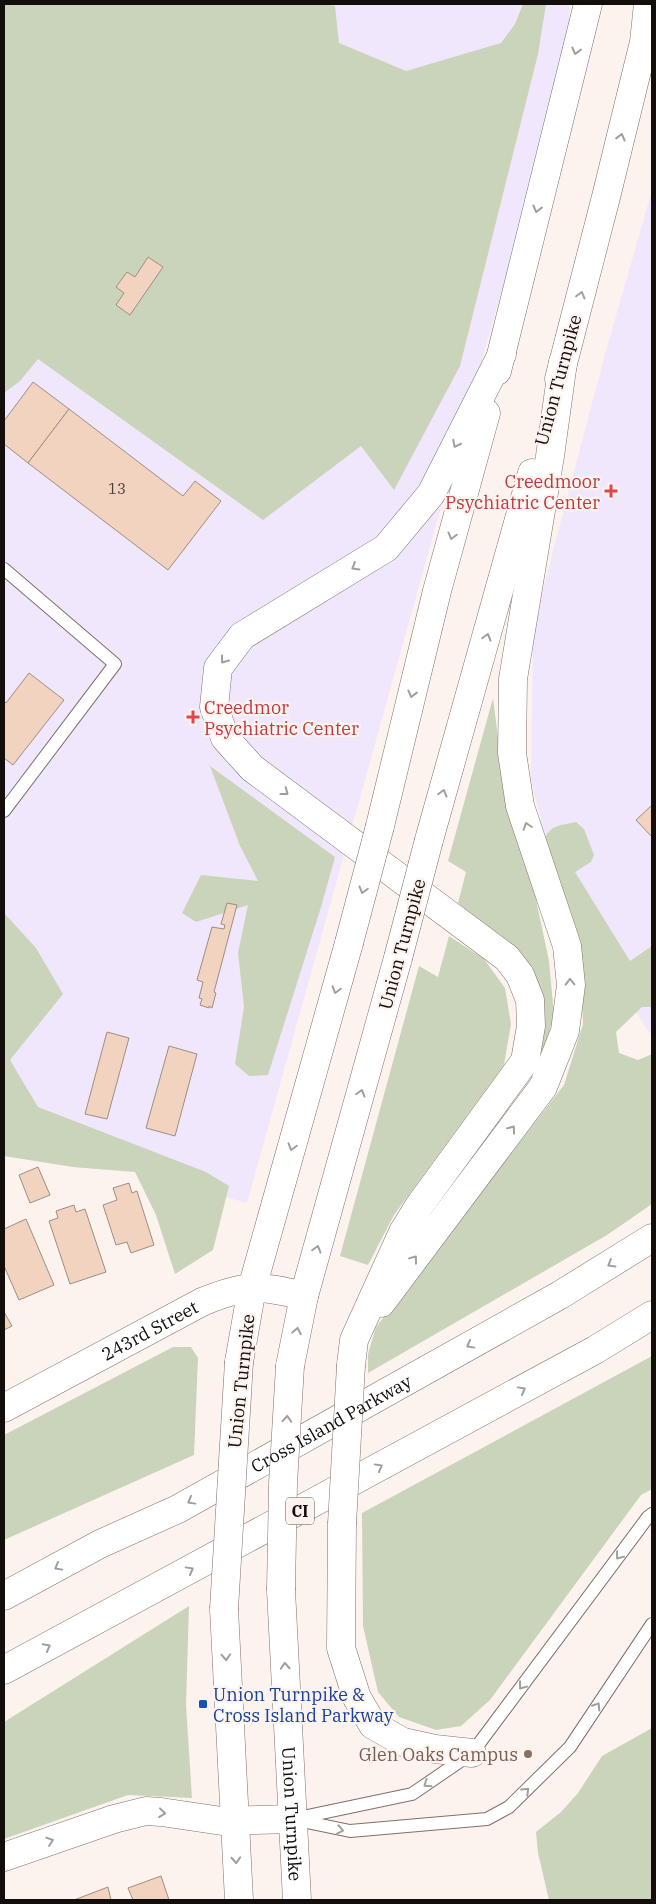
<svg xmlns="http://www.w3.org/2000/svg" width="656" height="1904" font-family="'IBM Plex Serif',serif">
	<rect width="100%" height="100%" fill="#fdf3ee"/>
	<!-- medical -->
	<g fill="#f0e7fc">
		<path d="M4,4H570L569,21L505,278L247,1203L135,1172L73,1167L4,1156Z"/>
		<path d="M652,190V1036L582,932L550,857L531,781L533,627L605,354Z"/>
	</g>
	<!-- green -->
	<g fill="#cad4ba">
		<path d="M4,4H326L335,6L339,43L406,71L501,43L515,24L523,4H546L538,54L460,366L394,490L361,446L263,520L38,359L20,381L4,393Z"/>
		<path d="M493,698L505,794L534,890L549,961L554,1015L544,1050H538L520,956L458,903L466,872L448,861Z"/>
		<path d="M210,766L335,857L321,907L268,1075L249,1076L235,1064L244,1007L238,953L248,905L196,922L182,913L201,875L258,881L240,846Z"/>
		<path d="M576,822L584,829L594,855L591,862L575,872L630,961L652,946V1007H642L616,1032L619,1053L638,1060L652,1054V1204L607,1235L368,1373V1354L376,1327L564,1085L583,1024L580,950L543,841C551,824 559,826 576,822Z"/>
		<path d="M4,913L36,948L63,994L10,1060L38,1107L206,1172L229,1186L213,1250L175,1274L156,1215L135,1172L73,1167L4,1156Z"/>
		<path d="M449,936L484,959L505,988L511,1024L504,1065L394,1215L368,1265L340,1256L419,966L438,977Z"/>
		<path d="M173,1347H191L198,1358L194,1455L4,1540V1435Z"/>
		<path d="M652,1356V1489L641,1495L490,1700L461,1726L436,1730L399,1717L378,1692L363,1626L362,1513Z"/>
		<path d="M189,1606L186,1705L192,1798L128,1795L4,1839V1722Z"/>
		<path d="M652,1728V1900H549L538,1853L536,1832L561,1812L578,1793L602,1756Z"/>
	</g>
	<!-- building -->
	<g fill="#f2d3bf" stroke="#9c8e84">
		<path d="M148,257L163,267L130,315L116,305L124,293L116,287L127,272L135,277Z"/>
		<path d="M33,382L69,409L28,463L4,444V421Z"/>
		<path d="M69,409L183,496L195,481L221,501L168,570L28,463Z"/>
		<path d="M29,673L64,700L13,765L4,758V701L6,703Z"/>
		<path d="M652,805V837L636,820Z"/>
		<path d="M227,903L237,905L214,992L216,993L212,1008L209,1006V1008L200,1005L202,999L199,998L203,982L197,980L212,927L224,929L225,925L221,924Z"/>
		<path d="M107,1032L129,1038L107,1119L85,1114Z"/>
		<path d="M169,1046L197,1054L175,1136L146,1128Z"/>
		<path d="M38,1167L50,1195L30,1203L19,1175Z"/>
		<path d="M129,1183L132,1193L137,1191L154,1245L131,1253L127,1242L116,1245L103,1205L117,1200L113,1188Z"/>
		<path d="M74,1205L76,1212L85,1209L106,1272L70,1284L49,1221L58,1218L56,1211Z"/>
		<path d="M26,1219L54,1285L19,1300L4,1266V1229Z"/>
		<path d="M4,1312L12,1326L4,1330Z"/>
		<path d="M161,1876L169,1900H133L128,1888Z"/>
		<path d="M108,1887L111,1900H74Z"/>
	</g>
	<g fill="none" stroke-linecap="round" stroke-linejoin="round">
		<!-- service casing -->
		<g stroke="#80706a" stroke-width="14">
			<g id="service">
				<path d="M4,569L115,664L4,811"/>
				<path d="M293,1819L412,1794L472,1753L648,1517L652,1514"/>
				<path d="M297,1820L350,1831L487,1819L509,1807L570,1747L652,1624"/>
			</g>
		</g>
		<!-- tertiary casing -->
		<g stroke="#80706a" stroke-width="29">
			<g id="tertiary">
				<path id="s1" d="M4,1408L202,1302C245,1284 260,1285 304,1296"/>
				<path d="M4,1857L114,1819L146,1811L161,1812L222,1821L293,1819"/>
			</g>
		</g>
		<!-- primary casing -->
		<g stroke="#80706a" stroke-width="29">
			<g id="primary">
				<path d="M497,371L588,4"/>
				<path d="M559,379L606,197L644,42L648,4"/>
				<path d="M380,826L437,591L486,413"/>
				<path d="M429,840L532,473"/>
				<path d="M381,1303L543,1087L565,1031L571,985L567,946L520,806L512,753L513,679L550,456L563,362"/>
				<path d="M239,1362L252,1288L349,943"/>
				<path d="M351,1365L354,1340L403,1232L419,1206L525,1061L531,1026L530,1000L520,975L507,958L252,768L225,738L214,707L218,668L242,636L386,548L431,494L502,354"/>
				<path d="M290,1366L304,1296L398,958"/>
				<path d="M342,1524L341,1648L357,1698L373,1725L403,1742L435,1749L472,1753"/>
				<path id="s2" d="M281,1590L297,1900"/>
				<path d="M224,1609L239,1900"/>
			</g>
		</g>
		<!-- motorway casing -->
		<g stroke="#80706a" stroke-width="29">
			<g id="motorway">
				<path id="s3" d="M4,1596L100,1544L178,1509L560,1295L652,1238"/>
				<path d="M4,1670L595,1350L652,1315"/>
			</g>
		</g>
		<!-- service -->
		<use href="#service" stroke="#fff" stroke-width="12"/>
		<!-- tertiary -->
		<use href="#tertiary" stroke="#fff" stroke-width="28"/>
		<!-- primary -->
		<use href="#primary" stroke="#fff" stroke-width="28"/>
		<!-- motorway -->
		<use href="#motorway" stroke="#fff" stroke-width="28"/>
		<!-- primary-bridge casing -->
		<g stroke="#80706a" stroke-width="29" stroke-linecap="butt">
			<g id="primary-bridge">
				<path d="M349,943L380,826"/>
				<path d="M398,958L429,840"/>
				<path d="M342,1524L351,1365"/>
				<path d="M281,1590L283,1484L290,1366"/>
				<path d="M224,1609L239,1362"/>
			</g>
		</g>
		<!-- primary-bridge -->
		<use href="#primary-bridge" stroke="#fff" stroke-width="28"/>
	</g>
	<!-- one-way arrows -->
	<defs><path id="oneway-chevron" d="M-2-3.5L2.5 0L-2 3.5" fill="none" stroke-width="1.6" stroke-linecap="round" stroke-linejoin="round" transform="scale(1.25)"/></defs>
	<g stroke="#a19f9e">
		<use href="#oneway-chevron" transform="translate(576 51) rotate(104)"/>
		<use href="#oneway-chevron" transform="translate(621 137) rotate(-76)"/>
		<use href="#oneway-chevron" transform="translate(537 209) rotate(104)"/>
		<use href="#oneway-chevron" transform="translate(581 295) rotate(-75)"/>
		<use href="#oneway-chevron" transform="translate(456 444) rotate(117)"/>
		<use href="#oneway-chevron" transform="translate(452 536) rotate(105)"/>
		<use href="#oneway-chevron" transform="translate(355 567) rotate(149)"/>
		<use href="#oneway-chevron" transform="translate(487 637) rotate(-74)"/>
		<use href="#oneway-chevron" transform="translate(224 660) rotate(126)"/>
		<use href="#oneway-chevron" transform="translate(412 694) rotate(104)"/>
		<use href="#oneway-chevron" transform="translate(285 792) rotate(37)"/>
		<use href="#oneway-chevron" transform="translate(443 793) rotate(-74)"/>
		<use href="#oneway-chevron" transform="translate(527 826) rotate(-108)"/>
		<use href="#oneway-chevron" transform="translate(363 890) rotate(105)"/>
		<use href="#oneway-chevron" transform="translate(570 982) rotate(-92)"/>
		<use href="#oneway-chevron" transform="translate(336 990) rotate(106)"/>
		<use href="#oneway-chevron" transform="translate(361 1093) rotate(-74)"/>
		<use href="#oneway-chevron" transform="translate(512 1129) rotate(-53)"/>
		<use href="#oneway-chevron" transform="translate(292 1147) rotate(106)"/>
		<use href="#oneway-chevron" transform="translate(317 1249) rotate(-74)"/>
		<use href="#oneway-chevron" transform="translate(414 1259) rotate(-53)"/>
		<use href="#oneway-chevron" transform="translate(611 1264) rotate(149)"/>
		<use href="#oneway-chevron" transform="translate(297 1331) rotate(-79)"/>
		<use href="#oneway-chevron" transform="translate(470 1345) rotate(151)"/>
		<use href="#oneway-chevron" transform="translate(522 1390) rotate(-29)"/>
		<use href="#oneway-chevron" transform="translate(287 1419) rotate(-86)"/>
		<use href="#oneway-chevron" transform="translate(379 1467) rotate(-29)"/>
		<use href="#oneway-chevron" transform="translate(191 1501) rotate(151)"/>
		<use href="#oneway-chevron" transform="translate(619 1556) rotate(127)"/>
		<use href="#oneway-chevron" transform="translate(58 1567) rotate(151)"/>
		<use href="#oneway-chevron" transform="translate(190 1570) rotate(-29)"/>
		<use href="#oneway-chevron" transform="translate(47 1647) rotate(-28)"/>
		<use href="#oneway-chevron" transform="translate(226 1657) rotate(87)"/>
		<use href="#oneway-chevron" transform="translate(285 1666) rotate(-93)"/>
		<use href="#oneway-chevron" transform="translate(522 1686) rotate(127)"/>
		<use href="#oneway-chevron" transform="translate(597 1706) rotate(-57)"/>
		<use href="#oneway-chevron" transform="translate(427 1784) rotate(145)"/>
		<use href="#oneway-chevron" transform="translate(526 1791) rotate(-44)"/>
		<use href="#oneway-chevron" transform="translate(162 1813) rotate(6)"/>
		<use href="#oneway-chevron" transform="translate(340 1830) rotate(11)"/>
		<use href="#oneway-chevron" transform="translate(50 1841) rotate(-19)"/>
		<use href="#oneway-chevron" transform="translate(236 1860) rotate(87)"/>
	</g>
	<!-- markers -->
	<g fill="#e0444e" stroke="#fdf3ee" stroke-width="2">
		<path d="M608.5 483.5h5v5h5v5h-5v5h-5v-5h-5v-5h5z"/>
		<path d="M190.5 709.5h5v5h5v5h-5v5h-5v-5h-5v-5h5z"/>
	</g>
	<rect fill="#1a4fb4" stroke="#fdf3ee" stroke-width="2" x="198" y="1699" width="10" height="10" rx="2.5"/>
	<circle fill="#8d6e63" stroke="#fdf3ee" stroke-width="2" cx="528" cy="1754" r="5"/>
	<g text-anchor="middle" dominant-baseline="central" stroke-width="4.5" stroke-linejoin="round" paint-order="stroke">
		<!-- number labels -->
		<g font-size="15" fill="#4b3f39">
			<text x="117" y="488">13</text>
		</g>
		<!-- shield labels -->
		<rect fill="#fdf3ee" stroke="#595350" stroke-width="1" x="286" y="1497.5" width="28" height="27" rx="4"/>
		<g font-size="16" font-weight="bold" fill="#130e0c">
			<text x="300" y="1511">CI</text>
		</g>
		<!-- street labels -->
		<g font-size="18" fill="#130e0c" stroke="#fdf3ee">
			<text transform="translate(558 380) rotate(-75)">Union Turnpike</text>
			<text transform="translate(402 944) rotate(-75)">Union Turnpike</text>
			<text stroke="none"><textPath href="#s1" startOffset="165">243rd Street</textPath></text>
			<text transform="translate(241 1381) rotate(-84)">Union Turnpike</text>
			<text stroke="none"><textPath href="#s3" startOffset="370">Cross Island Parkway</textPath></text>
			<text stroke="none"><textPath href="#s2" startOffset="224">Union Turnpike</textPath></text>
		</g>
		<!-- health labels -->
		<g font-size="18" fill="#be3a42" stroke="#fdf3ee" text-anchor="end">
			<text x="600" y="481">Creedmoor<tspan x="600" dy="21">Psychiatric Center</tspan></text>
			<text x="204" y="707" text-anchor="start">Creedmor<tspan x="204" dy="21">Psychiatric Center</tspan></text>
		</g>
		<!-- transit labels -->
		<g font-size="18" fill="#164399" stroke="#fdf3ee" text-anchor="start">
			<text x="213" y="1694">Union Turnpike &amp;<tspan x="213" dy="21">Cross Island Parkway</tspan></text>
		</g>
		<!-- education labels -->
		<g font-size="18" fill="#785e54" stroke="#fdf3ee" text-anchor="end">
			<text x="518" y="1754">Glen Oaks Campus</text>
		</g>
	</g>
	<!-- border -->
	<rect width="656" height="1904" fill="none" stroke="#130e0c" stroke-width="10"/>
</svg>
